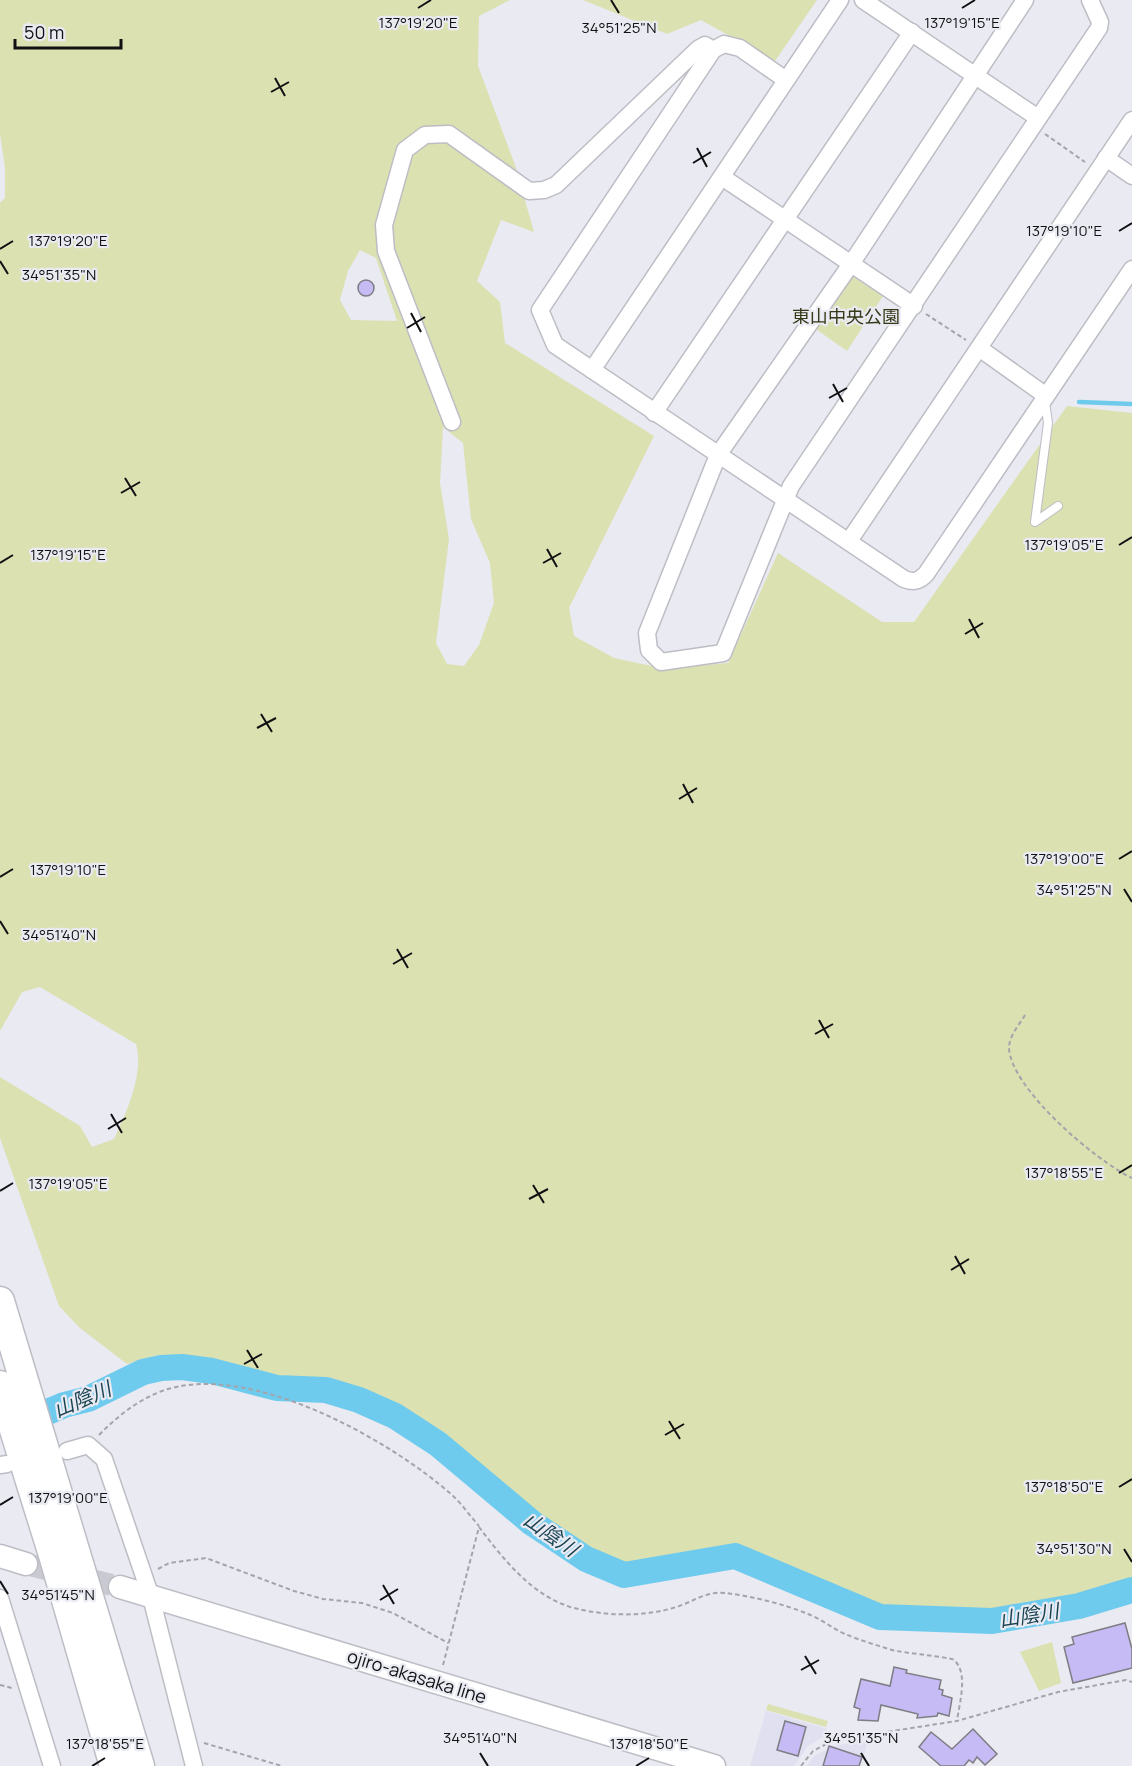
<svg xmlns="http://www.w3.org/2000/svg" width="1132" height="1766" font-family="Manrope,'Noto Sans JP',sans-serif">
	<rect width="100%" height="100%" fill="#e9eaf2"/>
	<!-- built -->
	<g fill="#e0e0f0">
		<path d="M766,1711L827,1729L825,1736L808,1746L794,1766H750Z"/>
		<path d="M868,1742L860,1766H807L814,1756L836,1745Z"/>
	</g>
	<!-- green -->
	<g fill="#dce1b1" fill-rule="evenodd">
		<path d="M0,0H510L479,16L478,66L515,165L534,232L501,220L477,281L500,302L505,343L654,436L569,608L574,636L614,658L666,669L728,663L778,553L882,622H914L1067,406L1132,413V1585L988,1613L876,1608L766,1564L720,1550L620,1568L578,1546L532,1514L446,1439L390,1403L331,1382L279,1379L223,1371L157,1355L127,1364L80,1328L59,1306L0,1138V1077L80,1126L92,1147L114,1139C127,1111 144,1074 136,1044L40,987L22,992L0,1031V203L5,198V168L0,134ZM360,250L376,258L397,321L351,320L340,300L348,271ZM443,427L463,443L471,519L490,563L494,603L479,645L464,666L447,664L436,643L449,539L440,483Z"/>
		<path d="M583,0H817L775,61L701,20L667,34Z"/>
		<path d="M852,276L883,296L847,351L813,327Z"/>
		<path d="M1052,1642L1061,1683L1039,1691L1020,1652Z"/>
		<path d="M768,1704L828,1721L826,1727L766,1710Z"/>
	</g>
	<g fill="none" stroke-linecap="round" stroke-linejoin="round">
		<!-- stream -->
		<path stroke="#6fcbed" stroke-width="4.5" d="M1079,402L1132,404"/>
		<!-- river -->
		<path stroke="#6fcbed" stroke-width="26" d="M17,1425L64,1405L88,1399L143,1372L161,1368L182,1367L212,1371L277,1388L326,1390L359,1400L395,1416L438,1444L532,1523L586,1559L624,1575L735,1556L880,1617L992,1621L1079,1606L1132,1590"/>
	</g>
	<!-- building -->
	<g fill="#c6bbf4" stroke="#7e7d84" stroke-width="1.5">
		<circle cx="366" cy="288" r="8"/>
		<path d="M1125,1623L1132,1649V1668L1073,1683L1064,1647L1074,1644L1072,1637Z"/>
		<path d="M894,1667L907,1670L906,1673L941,1680L939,1689L943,1690L942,1695L952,1698L949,1716L938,1713L937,1716L917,1718L918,1714L881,1705L878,1721L858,1720L860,1709L854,1707L861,1679L890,1686Z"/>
		<path d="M785,1721L806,1727L798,1756L777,1750Z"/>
		<path d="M973,1729L997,1754L985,1765L977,1757L973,1763L969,1760L964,1766H941L919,1747L931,1732L952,1749Z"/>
		<path d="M829,1746L862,1757L859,1766H823Z"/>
	</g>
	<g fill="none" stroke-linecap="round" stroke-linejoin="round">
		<!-- secondary-tunnel -->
		<path stroke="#c9c9d1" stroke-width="22" stroke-dasharray="22 11" stroke-linecap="butt" d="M26,1564L120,1587"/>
		<!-- lane casing -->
		<g stroke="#bdbdc5" stroke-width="10">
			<path id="lane" d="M1045,402L1048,423L1035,522L1058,506"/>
		</g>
		<!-- street casing -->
		<g stroke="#bdbdc5" stroke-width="19">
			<g id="street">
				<path d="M863,0L1038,118"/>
				<path d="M1025,0L851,264L718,455L647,633L649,650L661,662L723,653L791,486L1099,28L1100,22L1090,0"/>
				<path d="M786,80L740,48L724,44L713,50L540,310L555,345L904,579C914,583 919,581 926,574L1132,269"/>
				<path d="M1106,158L1132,176"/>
				<path d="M722,177L914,306"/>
				<path d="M979,348L1045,395"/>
				<path d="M592,370L840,0"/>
				<path d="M654,413L912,32"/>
				<path d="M452,422L386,251L384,225L405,150L425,135L449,134L529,191L544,190L556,185L698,49L705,45L713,50"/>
				<path d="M849,541L1132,120"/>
				<path d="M67,1451L88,1445L104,1459L151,1597L194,1766"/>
				<path d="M0,1465L7,1464"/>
				<path d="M0,1598L52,1766"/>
			</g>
		</g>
		<!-- secondary casing -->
		<g stroke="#bdbdc5" stroke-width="25">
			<g id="secondary">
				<path d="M0,1556L26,1564"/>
				<path d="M120,1587L714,1766"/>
			</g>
		</g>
		<!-- highway casing -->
		<g stroke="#bdbdc5" stroke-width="31">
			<g id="highway">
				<path d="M0,1301L140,1766"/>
				<path d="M0,1385L53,1555L114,1766"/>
			</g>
		</g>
		<!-- path -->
		<g stroke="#a4a5ab" stroke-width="2" stroke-dasharray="4.5 3" stroke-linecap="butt">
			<path d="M1045,134L1085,162"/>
			<path d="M926,314L966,340"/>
			<path d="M1025,1015C1019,1025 1009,1036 1009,1048C1011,1089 1096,1161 1132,1178"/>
			<path d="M99,1435C118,1416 136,1401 162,1391C248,1360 389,1439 452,1495C462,1504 470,1516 479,1526"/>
			<path d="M158,1569L169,1563L206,1558L294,1591L323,1599L362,1603L393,1613L448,1643"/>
			<path d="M443,1665L479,1527C504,1560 533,1597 574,1608C606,1616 642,1617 673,1608C692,1603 704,1591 725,1593C751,1596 784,1604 808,1614C821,1619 832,1628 845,1634C859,1640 876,1645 892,1650C902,1653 951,1657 954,1660C969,1673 959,1704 957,1721"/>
			<path d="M0,1685L12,1688"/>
			<path d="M204,1743L282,1766"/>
			<path d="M801,1766L813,1751L834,1740L957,1721L1058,1692L1126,1680L1132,1682"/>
		</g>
		<!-- lane -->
		<use href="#lane" stroke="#fff" stroke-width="8"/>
		<!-- street -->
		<use href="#street" stroke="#fff" stroke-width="16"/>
		<!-- secondary -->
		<use href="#secondary" stroke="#fff" stroke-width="22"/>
		<!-- highway -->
		<use href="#highway" stroke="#fff" stroke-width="28"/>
	</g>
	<!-- ticks -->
	<path fill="none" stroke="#111114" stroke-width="2" d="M611,0L619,13M418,8L431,0M962,8L975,0M275,78L285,96M271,92L289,82M697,148L707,167M693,163L711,152M1119,231L1132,223M0,249L13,241M0,261L8,274M411,313L421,332M407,328L425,317M833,384L843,402M829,398L847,388M125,478L136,496M121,493L140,482M1119,545L1132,537M547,549L557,567M0,563L13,555M543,563L561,553M969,619L979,638M965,634L983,623M261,714L272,732M257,728L276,718M683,784L693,803M679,799L697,788M1119,859L1132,851M0,877L13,869M1124,889L1132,902M0,921L8,934M397,949L408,968M393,964L412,953M819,1020L829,1038M815,1034L833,1024M111,1114L122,1133M108,1129L126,1118M1119,1173L1132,1165M533,1185L544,1203M0,1191L13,1183M529,1199L548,1189M955,1256L965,1274M951,1270L969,1259M247,1350L258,1368M244,1364L262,1354M669,1421L680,1439M665,1435L684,1424M1119,1487L1132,1479M0,1505L13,1497M1124,1549L1132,1562M0,1581L8,1594M383,1585L394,1604M380,1600L398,1589M805,1656L816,1674M801,1670L819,1660M480,1753L488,1766M861,1753L869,1766M92,1766L105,1758M636,1766L649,1758"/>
	<g text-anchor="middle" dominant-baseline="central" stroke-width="4.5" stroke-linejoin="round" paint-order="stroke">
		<!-- park labels -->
		<g font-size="18" fill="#363817" stroke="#e9eaf2">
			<text x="846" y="316">東山中央公園</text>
		</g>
		<!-- street labels -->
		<g font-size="18" fill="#111114" stroke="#e9eaf2">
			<text transform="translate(417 1676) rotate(17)">ojiro-akasaka line</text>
		</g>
		<!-- water labels -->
		<g font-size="20" font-style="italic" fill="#1b4453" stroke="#e9eaf2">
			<text transform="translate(82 1399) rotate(-23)">山陰川</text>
			<text transform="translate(551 1534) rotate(35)">山陰川</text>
			<text transform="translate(1029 1615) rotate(-9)">山陰川</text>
		</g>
	</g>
	<g font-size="15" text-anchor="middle" fill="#111114" stroke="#e9eaf2" stroke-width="4.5" stroke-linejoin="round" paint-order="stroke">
		<text x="418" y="28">137°19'20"E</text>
		<text x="962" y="28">137°19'15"E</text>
		<text x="619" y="33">34°51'25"N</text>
		<text x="1064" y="236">137°19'10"E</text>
		<text x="68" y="246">137°19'20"E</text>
		<text x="59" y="280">34°51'35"N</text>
		<text x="1064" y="550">137°19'05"E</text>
		<text x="68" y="560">137°19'15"E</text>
		<text x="1064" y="864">137°19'00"E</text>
		<text x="68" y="875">137°19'10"E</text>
		<text x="1074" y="895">34°51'25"N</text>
		<text x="59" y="940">34°51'40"N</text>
		<text x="1064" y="1178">137°18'55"E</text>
		<text x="68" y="1189">137°19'05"E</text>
		<text x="1064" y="1492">137°18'50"E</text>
		<text x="68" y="1503">137°19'00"E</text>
		<text x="1074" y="1554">34°51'30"N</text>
		<text x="58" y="1600">34°51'45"N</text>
		<text x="480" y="1743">34°51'40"N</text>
		<text x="861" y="1743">34°51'35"N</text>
		<text x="105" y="1749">137°18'55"E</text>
		<text x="649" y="1749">137°18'50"E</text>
	</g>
	<!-- scale -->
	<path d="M15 39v9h106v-9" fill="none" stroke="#111114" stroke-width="3"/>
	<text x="24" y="39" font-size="18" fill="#111114" stroke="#e9eaf2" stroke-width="4.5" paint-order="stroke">50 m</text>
</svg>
